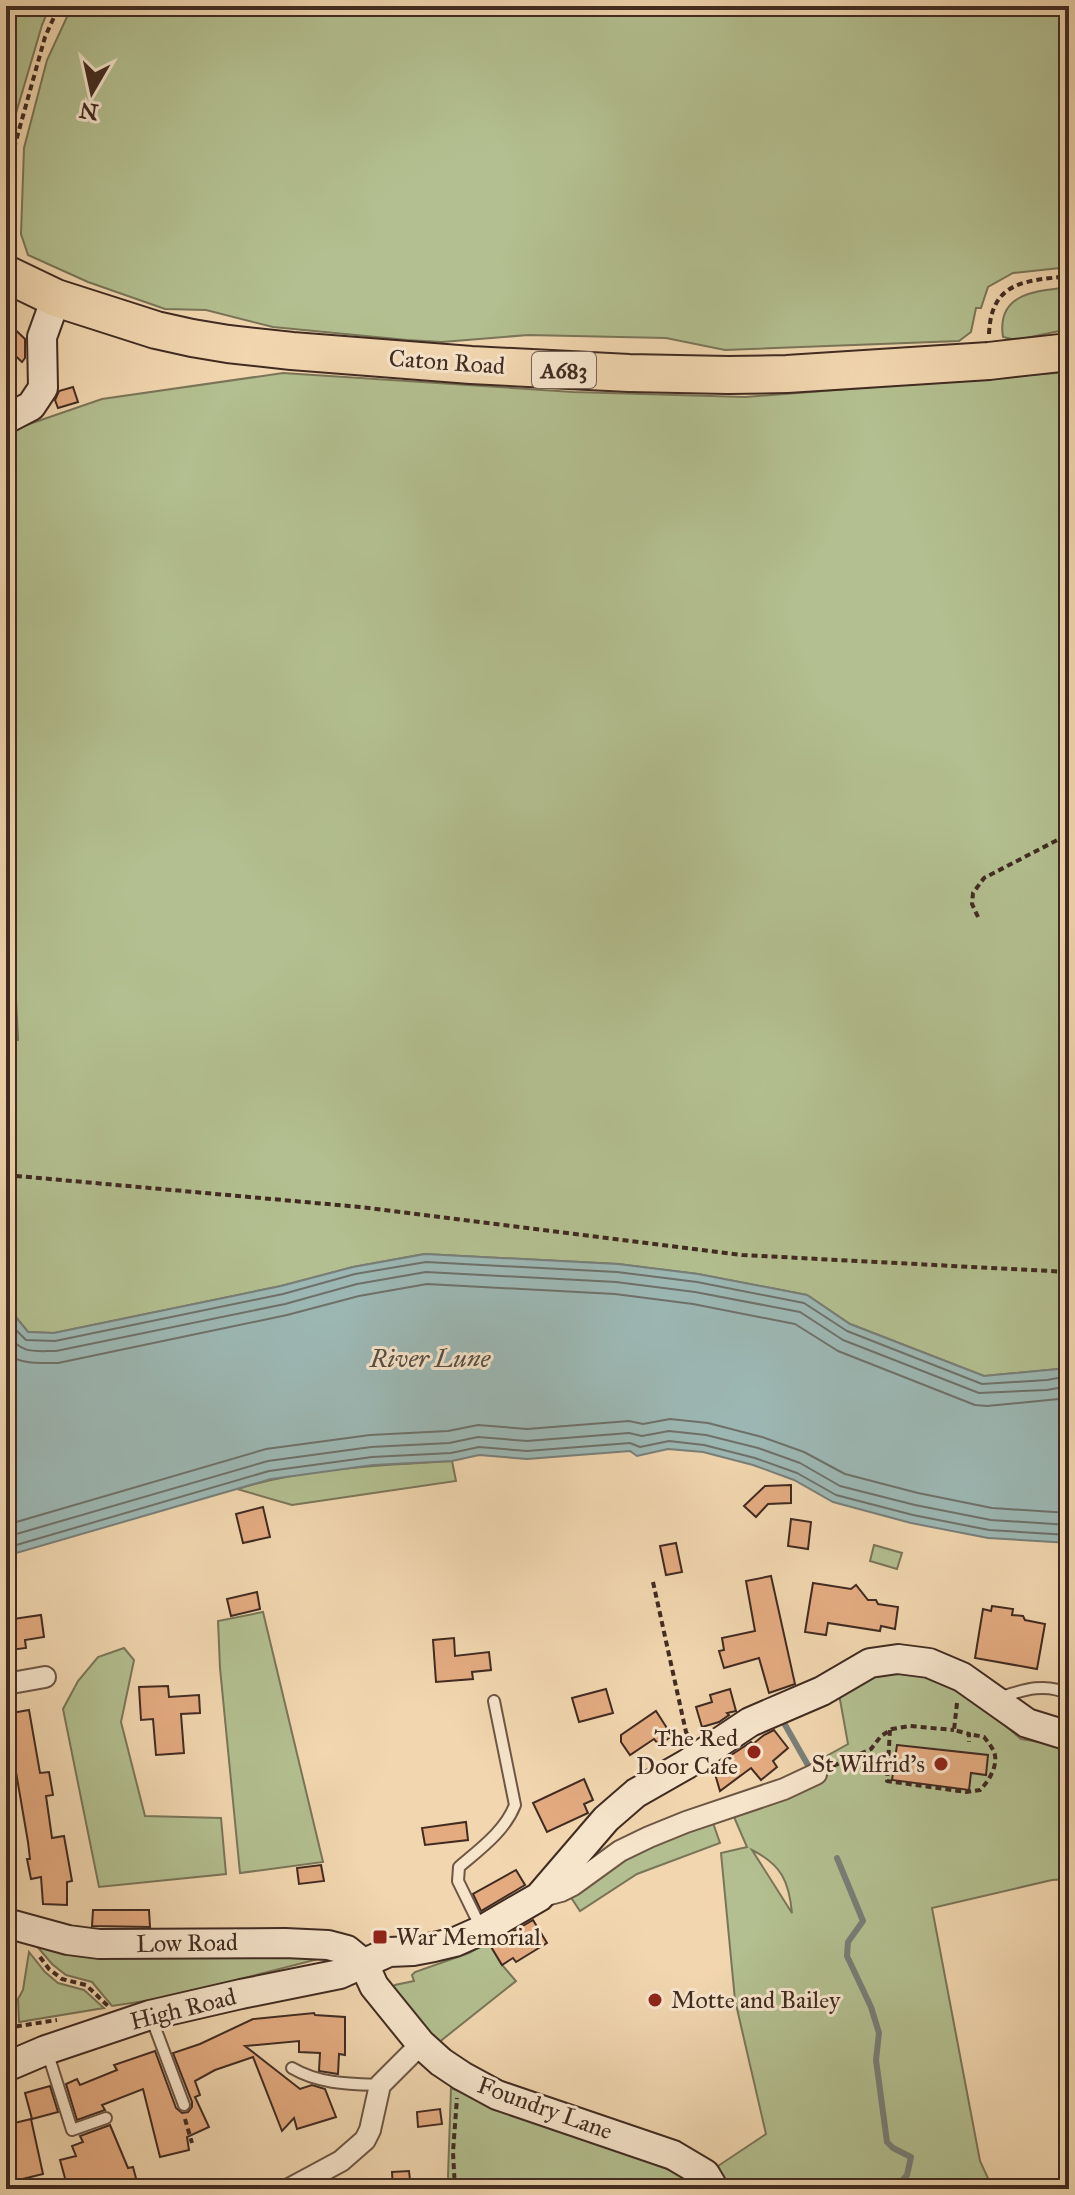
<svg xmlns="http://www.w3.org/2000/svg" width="1075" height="2195" font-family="'IM FELL Great Primer',serif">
	<rect width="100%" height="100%" fill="#f1d6af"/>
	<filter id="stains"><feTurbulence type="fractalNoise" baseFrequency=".0025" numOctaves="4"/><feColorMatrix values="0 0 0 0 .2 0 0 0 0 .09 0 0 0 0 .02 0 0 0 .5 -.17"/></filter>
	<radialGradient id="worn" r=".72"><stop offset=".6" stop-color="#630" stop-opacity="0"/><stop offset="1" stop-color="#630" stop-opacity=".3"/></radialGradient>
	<!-- green -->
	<g fill="#b3bf90" stroke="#7a7558" stroke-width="2" fill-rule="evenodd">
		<path d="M6,6H50L42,25L9,137L6,191Z"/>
		<path d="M72,6H1069V267L1013,273L988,287L981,308H976L971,332L959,341L725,350L666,338L528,335L442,342L407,340L273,327L206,310L165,309L88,282L28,255L21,234L24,148L47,60Z"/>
		<path d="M1069,287V329L1016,340L1003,337C996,292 1038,291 1069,287Z"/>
		<path d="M1069,372V1368L984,1376L850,1324L807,1295L698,1274L618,1264L424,1254L353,1267L281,1286L54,1333L28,1332L15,1316L6,1317V1042L18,1040L12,920L6,854V432L102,399L283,373L573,392L745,397Z"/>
		<path d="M452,1461L456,1481L292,1505L237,1489C306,1468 380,1465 452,1461Z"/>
		<path d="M874,1545L902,1553L897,1569L870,1561Z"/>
		<path d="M263,1612L323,1862L240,1873L220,1668L218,1621Z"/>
		<path d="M124,1648L134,1660L121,1722L145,1816L221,1818L226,1874L99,1887L63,1709L78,1681L98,1657Z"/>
		<path d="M894,1671L934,1678L959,1690L985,1708L1021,1739L1069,1747V1879L1052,1880L932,1908L980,2161L993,2189H728L718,2166L766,2134L735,2000L721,1853L747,1847L734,1817L818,1780L814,1763L848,1744L839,1694L870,1677ZM752,1850C782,1865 789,1882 792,1913Z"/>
		<path d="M712,1820L720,1843L637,1874L580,1911L570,1896L608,1865Z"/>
		<path d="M489,1942L502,1965L516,1981L438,2043L393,1988L395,1985L414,1981L412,1975L415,1972L469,1953Z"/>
		<path d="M35,1944L106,1956L322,1958L171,1997L112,2006L92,1982L66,1975L52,1964Z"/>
		<path d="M29,1952L45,1972L58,1983L84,1990L104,2008L19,2022L18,1999L23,1990Z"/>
		<path d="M451,2088C482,2101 513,2113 544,2124C580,2137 676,2164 699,2189H449L448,2176Z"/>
	</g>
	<!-- water -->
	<path fill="#9cb7b3" stroke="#787f79" stroke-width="2" d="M425,1254L618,1264L698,1274L807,1295L850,1324L984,1376L1069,1368V1543L988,1538L911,1523L833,1502L794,1480L753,1465L703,1452L668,1449L637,1456L630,1451L527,1459L479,1455L452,1461L373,1465L271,1479L6,1556V1317L15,1316L28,1332L54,1333L281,1286L353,1267Z"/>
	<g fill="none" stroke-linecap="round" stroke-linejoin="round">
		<!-- shore -->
		<g stroke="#6e716a" stroke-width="2">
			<path d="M6,1325L12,1326L26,1340L55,1341L283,1294L355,1274L426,1262L617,1272L697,1282L804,1303L847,1331L982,1384L1047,1380L1069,1376"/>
			<path d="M6,1335C25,1354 30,1351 56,1351L285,1304L357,1284L426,1272L616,1282L695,1292L800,1312L843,1340L979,1393L1047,1390L1069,1386"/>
			<path d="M6,1353C21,1365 40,1363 58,1363L287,1315L359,1296L427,1284L615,1294L693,1304L795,1324L838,1351L975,1405L987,1406L1069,1398"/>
			<path d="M6,1525L266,1449L370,1435L448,1431L478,1425L527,1429L629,1421L643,1424L670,1419L708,1423L762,1437L804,1452L845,1474L918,1493L992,1508L1069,1513"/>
			<path d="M6,1537L268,1461L371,1447L449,1443L478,1437L527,1441L629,1433L642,1436L669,1431L706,1435L758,1448L800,1463L840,1486L915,1505L991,1520L1069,1525"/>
			<path d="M6,1548L269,1471L372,1457L451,1453L479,1447L527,1451L630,1443L640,1447L669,1441L704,1445L755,1458L797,1473L836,1495L913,1515L989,1530L1069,1535"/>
		</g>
		<!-- stream -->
		<g stroke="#787f79" stroke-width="6">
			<path d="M784,1723L809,1767"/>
			<path d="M837,1858L863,1921L848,1942L847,1956L871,2007L879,2033L876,2060L887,2142L893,2148L911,2157L907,2175L895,2189"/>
		</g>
	</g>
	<!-- building -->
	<g fill="#e4ab81" stroke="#412b21" stroke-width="2">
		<path d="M6,321L25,339V358L22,362L6,347Z"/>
		<path d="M73,387L78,402L58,408L55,400L59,391Z"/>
		<path d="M791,1485V1503L768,1504L756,1517L744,1506L765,1486Z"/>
		<path d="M263,1507L270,1537L243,1543L236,1514Z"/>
		<path d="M791,1519L811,1522L808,1549L788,1546Z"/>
		<path d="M676,1543L682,1572L666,1575L660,1546Z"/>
		<path d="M771,1576L795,1684L769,1693L759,1658L724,1668L719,1651L724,1650L722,1638L755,1631L746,1581Z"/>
		<path d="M813,1583L851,1589L856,1585L868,1600H876L878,1604L898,1607L895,1629L881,1626L880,1631L828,1623L826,1635L805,1632Z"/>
		<path d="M257,1592L260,1609L231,1616L227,1599Z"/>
		<path d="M992,1606L1013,1609L1012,1615L1023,1616L1025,1620L1045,1624L1037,1669L975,1658L983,1609L991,1611Z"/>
		<path d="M41,1615L44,1637L25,1640L26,1648L10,1650L6,1620Z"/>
		<path d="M454,1638L455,1656L489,1652L491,1670L472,1672L473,1679L436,1682L433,1640Z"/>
		<path d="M168,1686L169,1697L199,1695L200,1713L181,1714L184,1753L156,1755L153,1719L141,1720L139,1687Z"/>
		<path d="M606,1689L613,1713L579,1722L572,1698Z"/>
		<path d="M730,1689L736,1711L727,1713L729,1715L719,1722L702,1727L696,1707L712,1702L710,1695Z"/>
		<path d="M29,1710L40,1773L49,1772L53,1795L46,1796L52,1838L64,1836L72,1881L67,1882V1905L43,1904L41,1877L31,1879L27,1859H30L28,1842L6,1714Z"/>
		<path d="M656,1711L672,1736L659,1745L654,1739L630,1755L621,1742V1735Z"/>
		<path d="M774,1730L788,1748L773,1761L777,1767L761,1780L751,1768L720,1791L713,1767L751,1742L753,1744L764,1735Z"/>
		<path d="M897,1745L988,1755L986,1775L971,1773L969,1790L892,1780Z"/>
		<path d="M584,1779L593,1800L584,1804L588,1813L547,1832L533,1803Z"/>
		<path d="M466,1822L468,1840L425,1845L422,1828Z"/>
		<path d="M321,1865L324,1881L299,1884L297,1868Z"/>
		<path d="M516,1870L525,1885L481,1911L473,1894Z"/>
		<path d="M93,1910H149L150,1927L92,1926Z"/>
		<path d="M533,1920L547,1943L516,1962L513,1958L502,1965L490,1945Z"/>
		<path d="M314,2013L315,2015L345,2017V2055L339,2054L338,2074L319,2071L320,2053L299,2052V2041L245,2046L300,2089L312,2085L325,2089L336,2117L297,2129L294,2118L282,2131L253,2057L215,2070L195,2081L200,2095L195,2097L209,2127L187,2137L189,2150L160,2157L143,2089L102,2105L105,2110L77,2120L66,2084L77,2079L80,2085L117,2070L114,2065L155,2051L176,2108L182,2113L188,2112L192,2107V2102L173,2053L200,2044L253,2019Z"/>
		<path d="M50,2086L58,2112L32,2119L25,2093Z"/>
		<path d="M440,2109L442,2124L418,2127L417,2112Z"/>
		<path d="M31,2119L43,2174L6,2183V2125Z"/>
		<path d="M110,2125L128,2168L133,2167L137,2182L127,2185L128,2189H68L60,2160L76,2156L72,2146L83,2142L80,2136Z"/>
		<path d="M409,2171L411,2189H393L392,2172Z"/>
	</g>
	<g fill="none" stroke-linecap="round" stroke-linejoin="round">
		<!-- lane casing -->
		<g stroke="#6d5644" stroke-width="14">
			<g id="lane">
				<path d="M998,1698C1023,1690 1045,1682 1069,1694"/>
				<path d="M481,1928L458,1881L459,1867C480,1849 505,1831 515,1805L494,1701"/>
				<path d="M151,2017L184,2105"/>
				<path d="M47,2051L72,2130L106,2118"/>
				<path d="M292,2068C319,2084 350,2084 380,2085"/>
			</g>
		</g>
		<!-- street casing -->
		<g stroke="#6d5644" stroke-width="24">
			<g id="street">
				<path d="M6,1684L45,1677"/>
				<path d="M539,1897L561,1891L573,1885L620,1851L649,1837L686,1822L784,1789L816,1774"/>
				<path d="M289,2189L341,2161L365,2140L370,2130L380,2085L421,2044"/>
			</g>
		</g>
		<!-- secondary casing -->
		<g stroke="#412b21" stroke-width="32">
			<g id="secondary">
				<path d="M6,419L31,406L43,388L42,337L56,298"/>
				<path d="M6,1923L68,1940L99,1944L285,1943L328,1945L347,1950L364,1964L374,1986L421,2044L441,2062L462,2076L497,2095L673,2155L705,2174L714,2189"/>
				<path d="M6,2067L46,2050L150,2015L241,1994L340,1974L389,1952L413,1951L434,1947L455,1942L482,1930L539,1897L606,1819L636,1793L687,1764L750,1722L822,1691L870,1663L898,1659L929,1663L962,1677L1027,1723L1069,1736"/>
			</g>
		</g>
		<!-- highway casing -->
		<g stroke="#412b21" stroke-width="40">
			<path id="highway" d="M6,274L56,298L156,330L192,338L228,344L292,351L471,365L629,373L728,375L787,374L989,361L1069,352"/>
		</g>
		<!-- path -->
		<g stroke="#412b21" stroke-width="4" stroke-dasharray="6 4" stroke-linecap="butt">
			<path d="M9,248L14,148L45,37L59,6"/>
			<path d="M989,334C991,280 1027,281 1069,276"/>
			<path d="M978,917L972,904L973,893L984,878L1069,834"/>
			<path d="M6,1175L360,1207L742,1255L1069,1272"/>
			<path d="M653,1582L686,1732L689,1737"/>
			<path d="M957,1703L954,1730L969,1734V1742"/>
			<path d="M890,1730L887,1781L966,1792L980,1790C990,1780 1001,1761 992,1748C990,1744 987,1741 984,1737L969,1734"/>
			<path d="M833,1766L871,1749L881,1736L892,1729L910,1726L954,1730"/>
			<path d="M40,1957L49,1969L62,1979L86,1985L108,2006"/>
			<path d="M6,2028L57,2020"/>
			<path d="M185,2119L192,2143"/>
			<path d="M455,2189L453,2152L457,2098"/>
		</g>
		<!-- lane -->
		<use href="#lane" stroke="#f6e4cb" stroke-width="10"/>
		<!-- street -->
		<use href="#street" stroke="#f6e4cb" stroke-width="20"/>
		<!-- secondary -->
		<use href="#secondary" stroke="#f6e4cb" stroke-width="28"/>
		<!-- highway -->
		<use href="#highway" stroke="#f1d6af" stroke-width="36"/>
	</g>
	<!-- markers -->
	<g fill="#8f2418" stroke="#f6e4cb" stroke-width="3">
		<circle cx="754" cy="1752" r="8"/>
		<circle cx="941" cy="1764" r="8"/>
		<rect x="372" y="1929" width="16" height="16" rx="4"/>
		<circle cx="655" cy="2000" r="8"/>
	</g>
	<g text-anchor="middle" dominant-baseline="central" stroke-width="6" stroke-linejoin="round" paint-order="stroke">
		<!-- shield labels -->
		<rect fill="#f6e4cb" stroke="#776254" stroke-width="2" x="532" y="352" width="64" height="36" rx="6"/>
		<g font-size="22" font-weight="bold" fill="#412b21">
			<text x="564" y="370">A683</text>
		</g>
		<!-- street labels -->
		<g font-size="24" fill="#412b21" stroke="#f6e4cb">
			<text transform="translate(447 362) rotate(4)">Caton Road</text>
			<text transform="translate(187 1943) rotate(-1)">Low Road</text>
			<text transform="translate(183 2009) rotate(-14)">High Road</text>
			<text transform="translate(545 2108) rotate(20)">Foundry Lane</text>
		</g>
		<!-- poi labels -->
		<g font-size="24" fill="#412b21" stroke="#f6e4cb" text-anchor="end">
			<text x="738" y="1738">The Red<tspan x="738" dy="28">Door Cafe</tspan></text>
			<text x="925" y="1764">St Wilfrid's</text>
			<text x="396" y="1937" text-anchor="start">War Memorial</text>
			<text x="671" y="2000" text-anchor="start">Motte and Bailey</text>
		</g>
		<!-- water labels -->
		<g font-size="26" font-style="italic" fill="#584e46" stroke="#f6e4cb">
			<text x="430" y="1358">River Lune</text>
		</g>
	</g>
	<!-- margin -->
	<rect width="1075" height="2195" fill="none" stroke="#f1d6af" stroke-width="32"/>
	<rect x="8" y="8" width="1059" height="2179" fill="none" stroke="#412b21" stroke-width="4"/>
	<rect x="16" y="16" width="1043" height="2163" fill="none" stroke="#412b21" stroke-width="2"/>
	<!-- north arrow -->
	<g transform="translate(92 92) rotate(189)" stroke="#f6e4cb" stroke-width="6" paint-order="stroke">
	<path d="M0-6L14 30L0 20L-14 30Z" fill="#412b21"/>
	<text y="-12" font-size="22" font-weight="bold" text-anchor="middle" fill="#412b21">N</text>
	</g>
	<rect width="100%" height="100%" filter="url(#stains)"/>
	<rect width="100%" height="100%" fill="url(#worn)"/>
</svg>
